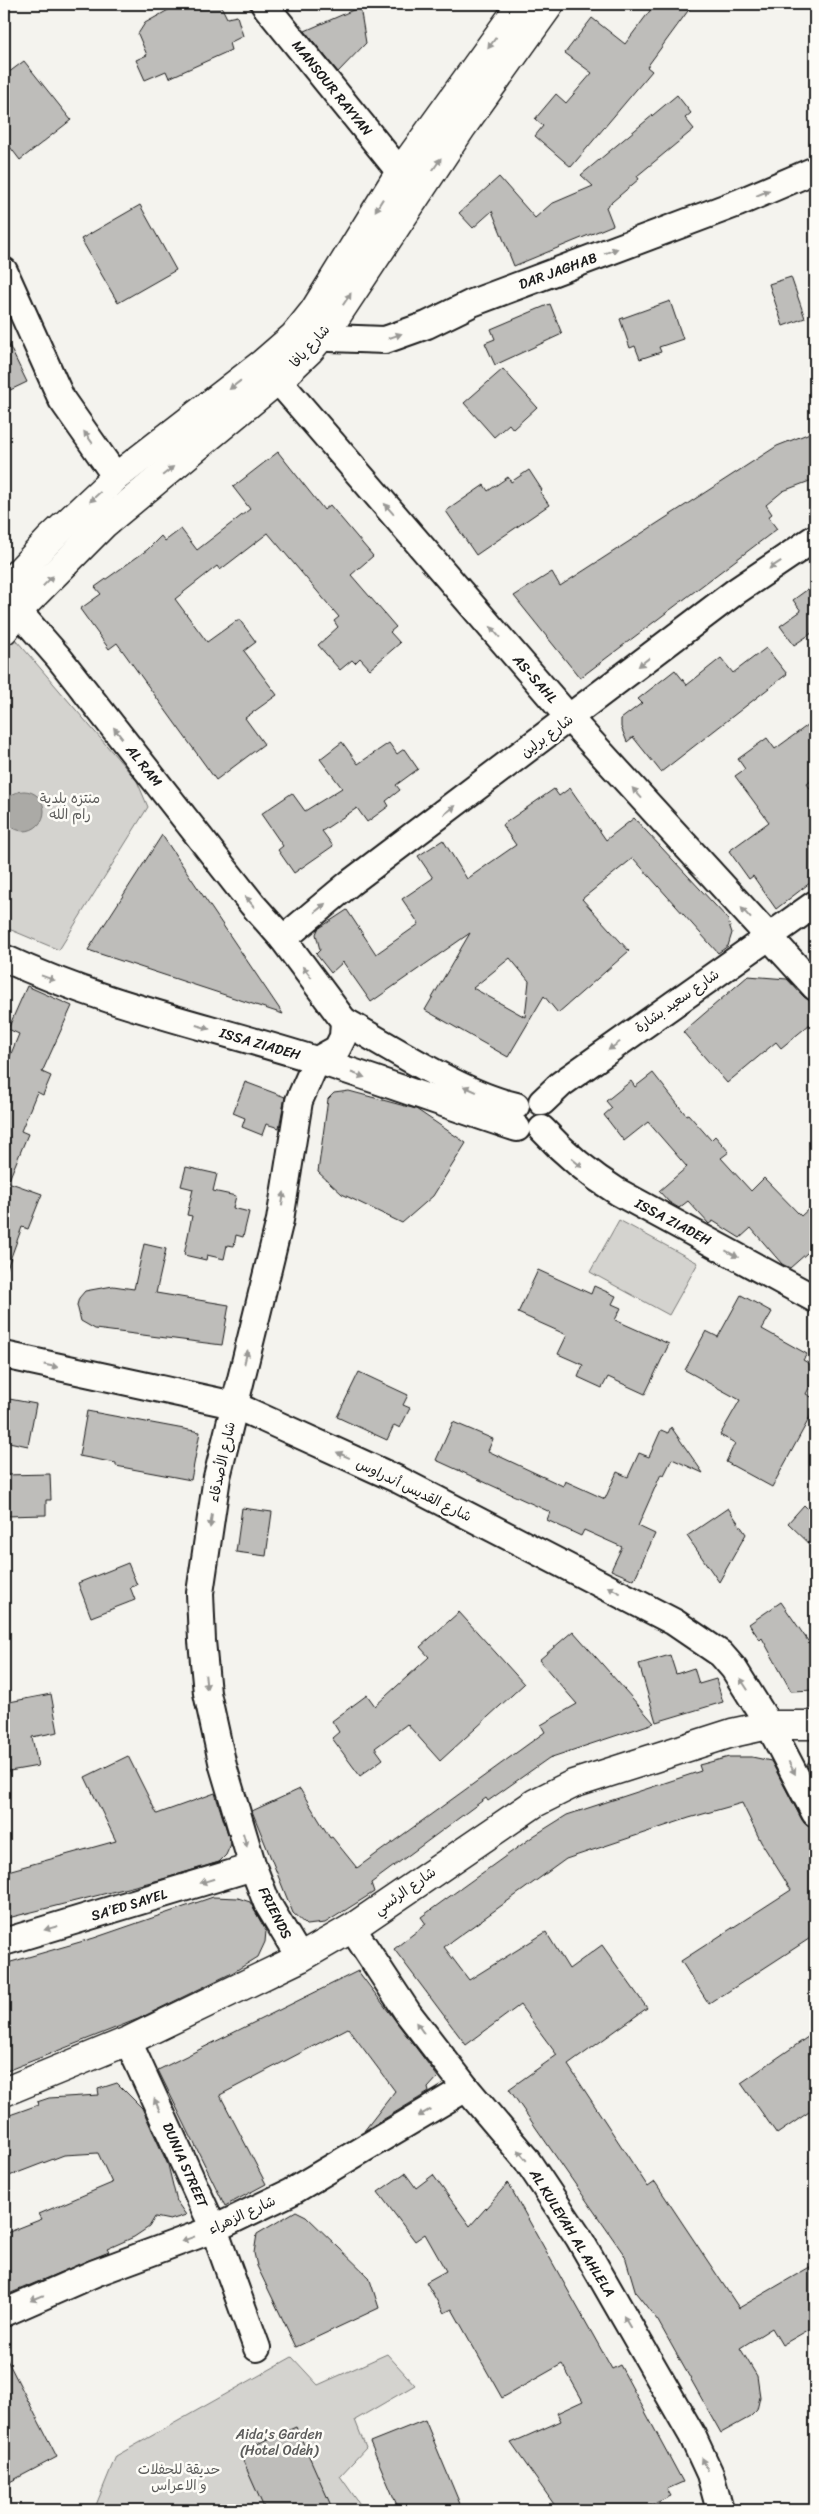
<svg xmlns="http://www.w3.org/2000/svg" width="819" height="2514" font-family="Sriracha,'Playpen Sans Arabic',sans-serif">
	<rect width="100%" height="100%" fill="#f4f3ee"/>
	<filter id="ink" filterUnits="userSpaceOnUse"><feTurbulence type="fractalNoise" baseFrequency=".02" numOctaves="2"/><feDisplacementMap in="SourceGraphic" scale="10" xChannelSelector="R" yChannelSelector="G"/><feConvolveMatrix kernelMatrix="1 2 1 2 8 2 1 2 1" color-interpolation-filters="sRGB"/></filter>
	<g filter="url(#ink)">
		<!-- green -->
		<g fill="#d4d3cf" stroke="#787876">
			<path d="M11,634L137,781L148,807L59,950L4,927V642Z"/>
			<path d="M619,1220L698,1263L669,1315L590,1272Z"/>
			<path d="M387,2354L415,2385L355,2420L366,2448L340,2476L364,2510H94L116,2456L292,2357L318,2385Z"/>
		</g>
		<!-- water -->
		<circle fill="#abaaa6" stroke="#72716f" cx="24" cy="811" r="20"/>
		<!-- building -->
		<g fill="#bebdba" stroke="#1c1c1c" fill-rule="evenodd">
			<path d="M179,4H220L227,18L237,16L243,36L229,43L231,50L169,78L166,71L145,80L136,60L147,55L138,34L145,23Z"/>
			<path d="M655,4H693L647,67L652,71L571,167L535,136L543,126L535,119L556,94L566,103L592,73L565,53L592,18L625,44Z"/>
			<path d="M360,7L366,43L338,72L305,31Z"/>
			<path d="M24,61L71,120L20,160L4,139V76Z"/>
			<path d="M677,95L691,113L685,118L694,129L637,176L639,179L606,207L613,225L514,266L492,211L473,228L459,213L499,177L535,218L551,204L593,186L581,175Z"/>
			<path d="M140,205L176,270L118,303L81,239Z"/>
			<path d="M791,277L805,318L783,326L769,284Z"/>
			<path d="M670,301L683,339L659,347L661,352L640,359L635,346L630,348L620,319Z"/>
			<path d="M550,304L562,334L495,365L485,343L495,339L491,329Z"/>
			<path d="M4,335L27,382L4,393Z"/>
			<path d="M503,369L537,407L513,429L509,424L494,437L464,403Z"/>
			<path d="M815,431V479L783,491L766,505L772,514L768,517L777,529L580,678L514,596L552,572L560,586L777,446Z"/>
			<path d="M278,452L324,510L330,505L373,556L351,575L396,627L390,632L400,643L370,669L360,658L355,663L352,660L340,670L318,645L338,627L334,621L339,617L268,533L220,570L217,566L175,599L207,642L239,619L256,642L244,651L277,695L245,718L264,744L216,780L117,643L109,649L80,609L101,594L95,587L147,550L161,536L165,541L181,529L197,550L250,509L233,487Z"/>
			<path d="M529,470L542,490L540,492L549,505L476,555L446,511L484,485L488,491L508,477L511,482Z"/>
			<path d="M815,584V631L794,645L780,626L801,611L793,600Z"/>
			<path d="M766,648L787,674L661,772L633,737L627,742L621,727V719L642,703L638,699L675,670L687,685L721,658L733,673Z"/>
			<path d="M808,725L815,735V778L807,784L815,795V879L776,909L753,876L749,879L729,851L769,822L735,776L745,769L738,759L767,738L775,749Z"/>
			<path d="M342,742L358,764L389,743L397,754L404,749L418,769L396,785L400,790L386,801L389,806L367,822L357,808L322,831L333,846L294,873L278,850L283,846L261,814L292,793L305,811L342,788L320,759Z"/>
			<path d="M570,788L606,840L634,818L727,918L732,933L728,946L718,953L633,858L582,899L629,951L558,1013L544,996L508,1057L425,1010L470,933L371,1002L343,962L331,973L316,954L320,950L316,934L318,929L347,910L376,954L419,924L402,899L433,878L418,856L443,840L467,879L516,845L502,825L554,789L559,796ZM510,958L529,981L525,1017L473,988Z"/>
			<path d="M162,835L283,1014L88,950Z"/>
			<path d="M748,976L787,979L804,997L815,1005V1020L781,1048L776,1042L727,1083L683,1032Z"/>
			<path d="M27,986L72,1006L42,1072L51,1076L43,1095L37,1092L21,1131L28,1134L8,1182L42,1194L28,1229L22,1227L6,1271L4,1270V1071L19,1034L8,1029Z"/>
			<path d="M653,1073L686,1115L688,1114L711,1140L715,1136L729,1152L721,1158L751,1191L764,1178L801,1216L815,1203V1246L790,1268L782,1264L751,1228L740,1238L713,1221L709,1224L688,1201L679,1208L669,1202L659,1191L687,1167L648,1122L624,1141L604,1115L612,1108L606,1101L631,1081L635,1087Z"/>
			<path d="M245,1082L285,1097L279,1128L266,1124L262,1135L242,1127L245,1118L233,1113Z"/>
			<path d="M349,1091L416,1109L466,1143L433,1196L402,1223L342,1194L318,1172L328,1099L334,1093Z"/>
			<path d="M186,1167L217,1174L213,1191L236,1196L233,1208L249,1212L243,1237L236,1235L234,1246L227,1245L224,1259L207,1255L206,1260L184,1255L192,1216L187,1215L193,1189L181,1186Z"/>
			<path d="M144,1244L166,1249L156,1293L229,1305L222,1345L95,1329L81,1321L77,1305L79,1298L85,1291L113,1286L134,1289Z"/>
			<path d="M538,1270L591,1294L594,1286L616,1296L612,1304L621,1308L615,1320L669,1344L645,1394L608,1377L602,1388L578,1377L583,1365L558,1354L567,1335L518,1313Z"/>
			<path d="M741,1295L772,1312L762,1329L807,1354L803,1360L815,1367V1376L806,1394L815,1399V1408L772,1487L726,1462L735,1443L720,1435L740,1400L685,1370L706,1331L718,1337Z"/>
			<path d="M359,1372L408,1395L403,1405L410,1408L400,1428L394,1425L387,1440L337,1417Z"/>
			<path d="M4,1398L36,1404L28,1446L4,1441Z"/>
			<path d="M87,1411L200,1432L191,1480L116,1466V1463L79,1456Z"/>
			<path d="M453,1422L493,1439L488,1451L563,1486L565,1481L605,1499L617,1472L628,1477L639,1453L649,1457L661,1430L668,1433L671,1427L703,1473L672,1459L664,1475L661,1474L638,1526L655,1534L634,1580L611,1570L622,1547L584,1530L581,1536L547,1520L550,1512L436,1460Z"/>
			<path d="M50,1474L51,1500H46V1515L4,1516V1475Z"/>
			<path d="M804,1505L815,1516V1549L788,1523Z"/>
			<path d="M242,1508L272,1512L266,1556L236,1552Z"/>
			<path d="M728,1508L746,1534L719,1582L687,1536Z"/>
			<path d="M128,1563L137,1585L130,1587L135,1600L91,1617L78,1583Z"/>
			<path d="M781,1602L808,1641L815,1637V1690L791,1691L762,1638L760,1640L749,1624Z"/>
			<path d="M459,1612L524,1684L440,1761L407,1724L375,1748L383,1759L360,1776L332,1738L339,1732L332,1721L367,1695L375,1706L429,1657L420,1647Z"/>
			<path d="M573,1631L654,1723L549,1758L488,1801L486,1798L371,1883L374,1892L325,1923L306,1925L293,1913L252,1811L300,1789L330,1838L332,1837L357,1868L545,1732L541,1725L577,1704L539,1660Z"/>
			<path d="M670,1655L676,1674L694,1668L699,1684L716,1679L723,1702L656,1722L639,1664Z"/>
			<path d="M51,1694L58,1732L32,1737L38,1766L4,1772V1703Z"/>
			<path d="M815,1754V1781L807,1764Z"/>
			<path d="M128,1756L157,1814L215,1793L231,1844L226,1855L219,1862L159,1880L4,1919V1872L116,1841L85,1777Z"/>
			<path d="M729,1757H752L771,1761L802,1820L807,1826L815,1828V1935L709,2004L681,1961L791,1890L761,1842L742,1803L689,1818L566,1859L444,1947L469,1980L546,1932L569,1969L602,1945L647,2008L568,2065L648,2187L655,2182L739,2308L815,2264V2326L782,2345L772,2328L740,2348L757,2376L760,2397L757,2410L750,2417L721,2433L658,2321L636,2293L625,2256L509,2089L557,2055L520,2005L466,2045L394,1949L426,1924L421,1917L535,1835L567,1815L701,1771L699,1765Z"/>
			<path d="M213,1897L238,1898L250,1902L266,1931L265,1942L258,1957L232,1973L138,2019L4,2072V1964L94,1938Z"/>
			<path d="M358,1971L438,2077L428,2088L429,2092L364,2131L395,2091L348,2028L220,2095L266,2184L225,2206L158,2070Z"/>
			<path d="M815,2032V2108L777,2134L741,2083Z"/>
			<path d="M117,2083L142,2108L168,2165L177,2202L186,2215L170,2220L155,2217L149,2227L134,2237L107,2249L109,2252L4,2296V2234L42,2219L39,2214L112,2183L98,2153L64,2155L4,2178V2117L38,2105L37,2102L49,2098L99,2095L98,2089Z"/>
			<path d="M405,2173L416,2188L433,2175L470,2226L508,2183L612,2369L620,2365L683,2482L667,2489L671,2496L641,2510H558L511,2443L561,2421L557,2413L583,2401L562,2364L502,2398L452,2309L444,2313L426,2282L446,2271L425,2234L415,2241L378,2192Z"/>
			<path d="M296,2211L306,2216L369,2277L379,2308L296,2347L257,2266L254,2253L257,2234Z"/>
			<path d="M4,2354L57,2457L4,2485Z"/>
			<path d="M425,2420L460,2504L446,2510H399L370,2442Z"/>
			<path d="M296,2427L333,2510H265L239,2452Z"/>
		</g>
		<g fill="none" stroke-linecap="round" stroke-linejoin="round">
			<!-- minor casing -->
			<g stroke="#1c1c1c" stroke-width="30">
				<g id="minor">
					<path d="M264,4L400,172"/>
					<path d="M4,271L62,400L116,477"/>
					<path d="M303,337L385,340L427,325L472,303L738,203L815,170"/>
					<path d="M264,364L570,719L815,987"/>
					<path d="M4,595L59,658L252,904L283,939L344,1021L343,1037L337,1049L317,1060L299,1101L280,1220L217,1477L200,1593L202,1641L207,1693L223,1766L253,1867L267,1903L300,1958"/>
					<path d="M283,939L350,883L735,592L815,538"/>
					<path d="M4,958C104,1005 212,1027 316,1060C384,1082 450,1106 517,1128"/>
					<path d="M344,1021C393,1048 462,1094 516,1106"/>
					<path d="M542,1102L561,1084L815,904"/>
					<path d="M542,1129C565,1154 589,1174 618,1192L815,1299"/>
					<path d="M4,1355L234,1405L399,1480L674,1622L721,1654L734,1669L769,1725L815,1813"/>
					<path d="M352,1928L408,2013L466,2088L526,2159L579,2238L692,2435L710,2474L720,2510"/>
					<path d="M4,1942L253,1867"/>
					<path d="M128,2041L214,2229L257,2348"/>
					<path d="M4,2313L95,2273L214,2229L291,2192L466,2088"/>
				</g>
			</g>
			<!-- secondary casing -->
			<g stroke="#1c1c1c" stroke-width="31">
				<g id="secondary">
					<path d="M4,588L49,540L116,477L263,363L294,336L314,311L400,172L521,4"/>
					<path d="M4,630L18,611L104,524L286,373L309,351L330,326L462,127L550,4"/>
					<path d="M4,2092L128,2041L300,1958L352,1928L535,1803L573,1784L732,1733L769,1725H815"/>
				</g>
			</g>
			<!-- minor -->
			<use href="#minor" stroke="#fdfcf7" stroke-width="26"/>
			<!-- secondary -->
			<use href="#secondary" stroke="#fdfcf7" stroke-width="28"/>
		</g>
		<!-- one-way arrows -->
		<defs><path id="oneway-solid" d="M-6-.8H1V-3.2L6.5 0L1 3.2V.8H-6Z" transform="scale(1.25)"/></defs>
		<g fill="#989794">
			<use href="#oneway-solid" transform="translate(492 43) rotate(126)"/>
			<use href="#oneway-solid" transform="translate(437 164) rotate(-56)"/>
			<use href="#oneway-solid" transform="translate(763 193) rotate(-23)"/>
			<use href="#oneway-solid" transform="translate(379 205) rotate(122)"/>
			<use href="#oneway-solid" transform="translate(611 251) rotate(-20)"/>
			<use href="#oneway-solid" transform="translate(347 299) rotate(-56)"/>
			<use href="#oneway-solid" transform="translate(395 336) rotate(-19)"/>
			<use href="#oneway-solid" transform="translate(235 385) rotate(142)"/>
			<use href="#oneway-solid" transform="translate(88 437) rotate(-126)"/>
			<use href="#oneway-solid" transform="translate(168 471) rotate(-39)"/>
			<use href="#oneway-solid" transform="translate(95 497) rotate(137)"/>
			<use href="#oneway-solid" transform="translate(389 509) rotate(-131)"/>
			<use href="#oneway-solid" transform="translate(775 565) rotate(146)"/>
			<use href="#oneway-solid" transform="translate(48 581) rotate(-46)"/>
			<use href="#oneway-solid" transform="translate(495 632) rotate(-131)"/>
			<use href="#oneway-solid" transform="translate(644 662) rotate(142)"/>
			<use href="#oneway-solid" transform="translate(118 733) rotate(-128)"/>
			<use href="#oneway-solid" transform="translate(637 793) rotate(-132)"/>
			<use href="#oneway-solid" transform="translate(450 810) rotate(-37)"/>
			<use href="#oneway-solid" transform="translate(250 902) rotate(-130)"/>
			<use href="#oneway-solid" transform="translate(320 908) rotate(-40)"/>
			<use href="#oneway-solid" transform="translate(746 913) rotate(-132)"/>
			<use href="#oneway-solid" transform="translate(307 972) rotate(-129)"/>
			<use href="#oneway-solid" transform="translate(48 978) rotate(20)"/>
			<use href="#oneway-solid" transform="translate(203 1027) rotate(16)"/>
			<use href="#oneway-solid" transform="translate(614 1046) rotate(145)"/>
			<use href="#oneway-solid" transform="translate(358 1075) rotate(19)"/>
			<use href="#oneway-solid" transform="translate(470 1089) rotate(-156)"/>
			<use href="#oneway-solid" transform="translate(577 1163) rotate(40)"/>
			<use href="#oneway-solid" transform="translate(283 1199) rotate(-81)"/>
			<use href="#oneway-solid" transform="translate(732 1254) rotate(28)"/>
			<use href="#oneway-solid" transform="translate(246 1357) rotate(-76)"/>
			<use href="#oneway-solid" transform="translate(51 1366) rotate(12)"/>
			<use href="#oneway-solid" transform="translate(343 1455) rotate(-156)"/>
			<use href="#oneway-solid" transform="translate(211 1521) rotate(98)"/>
			<use href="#oneway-solid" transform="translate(614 1590) rotate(-153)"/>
			<use href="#oneway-solid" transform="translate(206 1682) rotate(84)"/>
			<use href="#oneway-solid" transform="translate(744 1684) rotate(-123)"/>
			<use href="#oneway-solid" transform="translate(792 1768) rotate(62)"/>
			<use href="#oneway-solid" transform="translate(245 1840) rotate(74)"/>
			<use href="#oneway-solid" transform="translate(207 1881) rotate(163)"/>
			<use href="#oneway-solid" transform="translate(51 1928) rotate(164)"/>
			<use href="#oneway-solid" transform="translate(420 2028) rotate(-126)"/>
			<use href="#oneway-solid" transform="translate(157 2105) rotate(-114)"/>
			<use href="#oneway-solid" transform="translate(424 2113) rotate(149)"/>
			<use href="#oneway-solid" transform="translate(522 2155) rotate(-129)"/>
			<use href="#oneway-solid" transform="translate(188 2239) rotate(160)"/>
			<use href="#oneway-solid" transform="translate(37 2298) rotate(157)"/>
			<use href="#oneway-solid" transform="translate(627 2322) rotate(-120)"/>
			<use href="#oneway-solid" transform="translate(705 2464) rotate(-115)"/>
		</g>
	</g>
	<g text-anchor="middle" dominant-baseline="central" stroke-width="5" stroke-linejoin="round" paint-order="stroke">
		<!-- street labels -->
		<g font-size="14" fill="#1c1c1c" stroke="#fdfcf7">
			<text transform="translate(332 88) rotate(51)">MANSOUR RAYYAN</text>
			<text transform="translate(558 271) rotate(-20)">DAR JAGHAB</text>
			<text transform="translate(310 346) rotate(-48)">شارع يافا</text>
			<text transform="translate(535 679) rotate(49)">AS-SAHL</text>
			<text transform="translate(547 736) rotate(-37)">شارع برلين</text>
			<text transform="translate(144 766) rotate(52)">AL RAM</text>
			<text transform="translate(677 1001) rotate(-35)">شارع سعيد بشارة</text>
			<text transform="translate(260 1044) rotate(16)">ISSA ZIADEH</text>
			<text transform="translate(673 1222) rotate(28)">ISSA ZIADEH</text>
			<text transform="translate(222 1462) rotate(-78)">شارع الأصدقاء</text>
			<text transform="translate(414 1490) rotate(26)">شارع القديس أندراوس</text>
			<text transform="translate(405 1891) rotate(-35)">شارع الرئسي</text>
			<text transform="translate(129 1905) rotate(-17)">SA’ED SAYEL</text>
			<text transform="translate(275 1913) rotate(63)">FRIENDS</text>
			<text transform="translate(185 2165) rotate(66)">DUNIA STREET</text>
			<text transform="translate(242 2215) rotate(-25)">شارع الزهراء</text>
			<text transform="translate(572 2233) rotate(58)">AL KULEYAH AL AHLELA</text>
		</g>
		<!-- park labels -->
		<g font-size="14" fill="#5c5c5b" stroke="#fdfcf7">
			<text x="70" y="798">منتزه بلدية<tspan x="70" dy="16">رام الله</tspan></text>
			<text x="279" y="2434">Aida's Garden<tspan x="279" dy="16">(Hotel Odeh)</tspan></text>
			<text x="179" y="2469">حديقة للحفلات<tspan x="179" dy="16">و الاعراس</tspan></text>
		</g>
	</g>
	<!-- margin -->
	<rect width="819" height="2514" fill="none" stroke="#fdfcf7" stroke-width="20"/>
	<rect x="10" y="10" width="799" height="2494" fill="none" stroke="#1c1c1c" stroke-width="2" filter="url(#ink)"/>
</svg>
